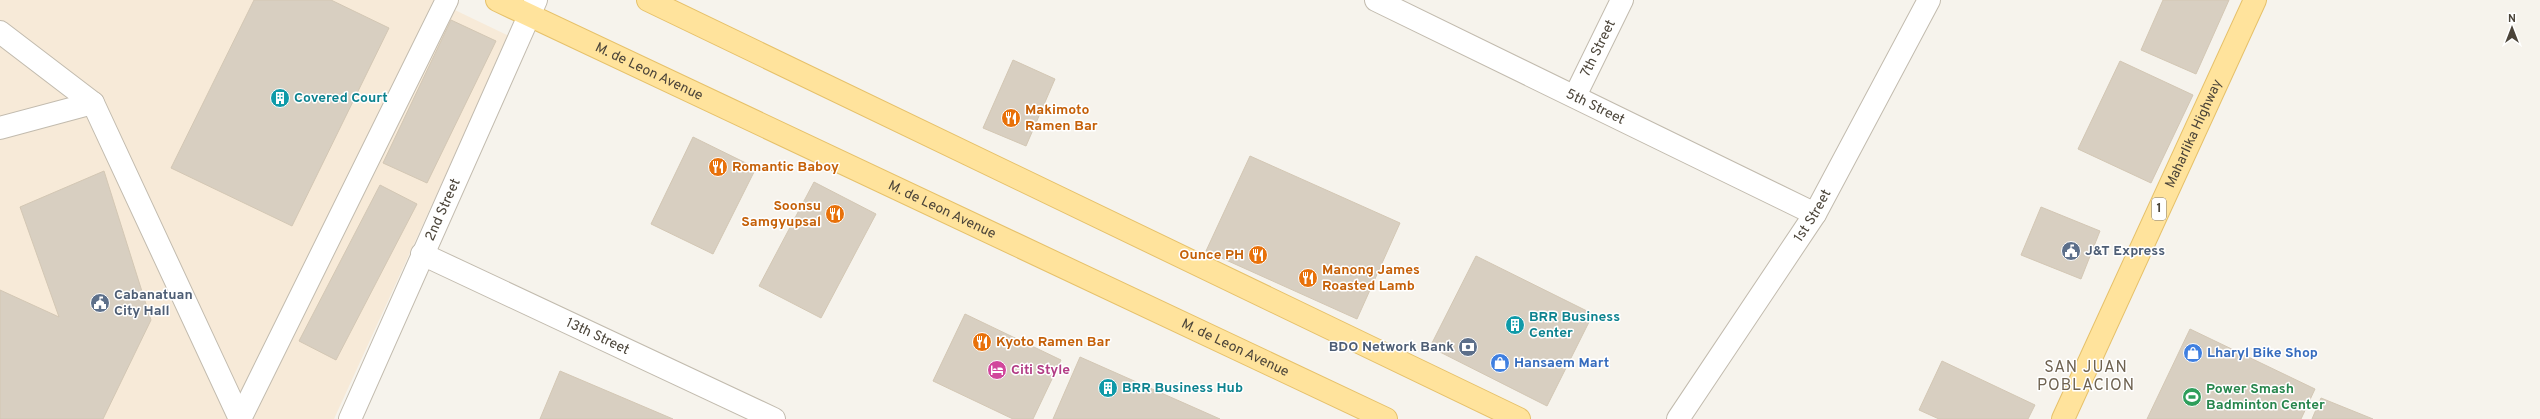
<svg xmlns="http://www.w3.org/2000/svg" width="2540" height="419" font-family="Overpass,sans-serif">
	<rect width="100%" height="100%" fill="#f6f3ec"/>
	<!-- commercial -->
	<path fill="#f7ead8" d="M0,0H434L509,36L334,419H0Z"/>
	<!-- building -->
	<g fill="#d8cfc1" stroke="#d3c7b4">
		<path d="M254,0H331L389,28L292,226L171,168Z"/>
		<path d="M2163,0H2229L2196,74L2141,50Z"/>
		<path d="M451,20L496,41L427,183L383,163Z"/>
		<path d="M1013,60L1055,79L1026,146L983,128Z"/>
		<path d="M2120,61L2193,95L2151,183L2078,149Z"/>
		<path d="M693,137L756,168L713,254L651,224Z"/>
		<path d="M1250,156L1400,223L1357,319L1206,251Z"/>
		<path d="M104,171L151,320L103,419H0V290L59,317L20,207Z"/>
		<path d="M814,182L876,214L821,318L759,286Z"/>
		<path d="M380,185L417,204L336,360L299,341Z"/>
		<path d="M2041,207L2100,231L2081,279L2021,255Z"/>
		<path d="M1476,256L1593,314L1547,406L1430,347Z"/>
		<path d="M965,314L1061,360L1033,419H1013L933,381Z"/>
		<path d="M2190,329L2315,389L2301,419H2147Z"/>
		<path d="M1080,357L1220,419H1053Z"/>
		<path d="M1942,361L2035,405L2028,419H1939L1919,410Z"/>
		<path d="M560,371L673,419H540Z"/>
		<path d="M2321,398L2373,419H2312Z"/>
	</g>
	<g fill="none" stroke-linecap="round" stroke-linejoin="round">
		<!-- minor casing -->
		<g stroke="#c2bbae" stroke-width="24">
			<g id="minor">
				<path id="s1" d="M1376,0L1815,214"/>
				<path d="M0,32L93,103L240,419"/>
				<path id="s2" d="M1575,96L1622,0"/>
				<path d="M0,128L93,103"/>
				<path id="s3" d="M422,254L774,419"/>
				<path d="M240,419L447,0"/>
				<path id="s4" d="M350,419L536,0"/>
				<path id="s5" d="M1678,419L1815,214L1929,0"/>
			</g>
		</g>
		<!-- major casing -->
		<g stroke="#e6c16a" stroke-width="24">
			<g id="major">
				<path id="s6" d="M497,0L1386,419"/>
				<path d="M648,0L1519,419"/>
				<path id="s7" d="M2063,419L2255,0"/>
			</g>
		</g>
		<!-- minor -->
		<use href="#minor" stroke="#fff" stroke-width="22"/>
		<!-- major -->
		<use href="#major" stroke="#ffe39c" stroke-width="22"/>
	</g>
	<!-- icons -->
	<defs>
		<g id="building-disc" transform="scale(1)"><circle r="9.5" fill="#0f9aa8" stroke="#fff"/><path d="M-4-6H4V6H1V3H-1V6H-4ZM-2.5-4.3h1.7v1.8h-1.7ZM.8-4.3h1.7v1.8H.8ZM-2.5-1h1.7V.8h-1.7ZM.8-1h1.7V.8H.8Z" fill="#fff"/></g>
		<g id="restaurant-disc" transform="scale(1)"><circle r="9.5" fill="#e8710a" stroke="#fff"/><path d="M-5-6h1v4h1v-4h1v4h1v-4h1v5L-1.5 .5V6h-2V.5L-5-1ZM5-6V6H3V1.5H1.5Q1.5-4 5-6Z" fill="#fff"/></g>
		<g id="civic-disc" transform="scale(1)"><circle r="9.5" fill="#5c6f8a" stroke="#fff"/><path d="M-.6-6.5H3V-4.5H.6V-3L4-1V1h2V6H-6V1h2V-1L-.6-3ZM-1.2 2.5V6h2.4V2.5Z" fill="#fff"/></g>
		<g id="bank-disc" transform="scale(1)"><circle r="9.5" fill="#5c6f8a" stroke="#fff"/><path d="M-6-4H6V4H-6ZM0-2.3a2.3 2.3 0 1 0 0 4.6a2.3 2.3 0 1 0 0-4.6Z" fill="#fff"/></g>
		<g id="shop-disc" transform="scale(1)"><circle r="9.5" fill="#3f7fe0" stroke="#fff"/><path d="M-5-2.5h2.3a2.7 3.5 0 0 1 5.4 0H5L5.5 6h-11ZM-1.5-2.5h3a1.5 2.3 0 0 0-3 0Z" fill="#fff"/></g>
		<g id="hotel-disc" transform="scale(1)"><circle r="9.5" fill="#d1479c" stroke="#fff"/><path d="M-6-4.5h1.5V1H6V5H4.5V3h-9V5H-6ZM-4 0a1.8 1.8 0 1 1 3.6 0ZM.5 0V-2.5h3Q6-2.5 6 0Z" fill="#fff"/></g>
		<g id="stadium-disc" transform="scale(1)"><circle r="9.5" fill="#2e9e5b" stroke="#fff"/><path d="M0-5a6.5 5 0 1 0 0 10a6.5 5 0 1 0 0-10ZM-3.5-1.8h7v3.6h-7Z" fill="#fff"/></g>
	</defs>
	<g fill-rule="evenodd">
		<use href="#building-disc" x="280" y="98"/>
		<use href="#restaurant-disc" x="1011" y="118"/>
		<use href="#restaurant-disc" x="718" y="167"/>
		<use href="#restaurant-disc" x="835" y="214"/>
		<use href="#civic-disc" x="2071" y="251"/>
		<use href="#restaurant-disc" x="1258" y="255"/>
		<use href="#restaurant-disc" x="1308" y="278"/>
		<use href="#civic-disc" x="100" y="303"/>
		<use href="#building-disc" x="1515" y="325"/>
		<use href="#restaurant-disc" x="982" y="342"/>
		<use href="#bank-disc" x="1468" y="347"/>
		<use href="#shop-disc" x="2193" y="353"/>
		<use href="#shop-disc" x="1500" y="363"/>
		<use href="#hotel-disc" x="997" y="370"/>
		<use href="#building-disc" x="1108" y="388"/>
		<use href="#stadium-disc" x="2192" y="397"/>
	</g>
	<g text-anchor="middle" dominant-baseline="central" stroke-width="3" stroke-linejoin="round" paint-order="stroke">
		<!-- shield labels -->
		<rect fill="#fff" stroke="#817c74" stroke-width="1" x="2152" y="198" width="14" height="22" rx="3"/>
		<g font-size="13" font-weight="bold" fill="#4b4439">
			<text x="2159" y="209">1</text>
		</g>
		<!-- street labels -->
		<g font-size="14" fill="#4b4439" stroke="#fff">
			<text stroke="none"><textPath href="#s2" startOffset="53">7th Street</textPath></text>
			<text stroke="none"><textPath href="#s6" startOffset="168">M. de Leon Avenue</textPath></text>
			<text stroke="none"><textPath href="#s1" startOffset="244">5th Street</textPath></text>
			<text stroke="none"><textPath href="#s7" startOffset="314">Maharlika Highway</textPath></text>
			<text stroke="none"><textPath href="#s4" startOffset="229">2nd Street</textPath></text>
			<text stroke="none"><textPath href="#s6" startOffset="492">M. de Leon Avenue</textPath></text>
			<text stroke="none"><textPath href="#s5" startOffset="244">1st Street</textPath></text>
			<text stroke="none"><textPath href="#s3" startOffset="194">13th Street</textPath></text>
			<text stroke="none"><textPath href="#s6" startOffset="816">M. de Leon Avenue</textPath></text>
		</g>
		<!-- culture labels -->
		<g font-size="14" font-weight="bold" fill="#0d838f" stroke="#fff" text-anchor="start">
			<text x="294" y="98">Covered Court</text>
			<text x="1529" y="317">BRR Business<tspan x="1529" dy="16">Center</tspan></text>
			<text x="1122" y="388">BRR Business Hub</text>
		</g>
		<!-- food labels -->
		<g font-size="14" font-weight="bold" fill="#c56008" stroke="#fff" text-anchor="start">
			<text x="1025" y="110">Makimoto<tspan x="1025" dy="16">Ramen Bar</tspan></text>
			<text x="732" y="167">Romantic Baboy</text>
			<text x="821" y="206" text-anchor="end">Soonsu<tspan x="821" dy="16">Samgyupsal</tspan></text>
			<text x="1244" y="255" text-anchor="end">Ounce PH</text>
			<text x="1322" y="270">Manong James<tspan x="1322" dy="16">Roasted Lamb</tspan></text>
			<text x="996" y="342">Kyoto Ramen Bar</text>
		</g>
		<!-- service labels -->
		<g font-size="14" font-weight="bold" fill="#4e5e75" stroke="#fff" text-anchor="start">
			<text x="2085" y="251">J&amp;T Express</text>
			<text x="114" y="295">Cabanatuan<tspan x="114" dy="16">City Hall</tspan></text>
			<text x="1454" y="347" text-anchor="end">BDO Network Bank</text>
		</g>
		<!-- shop labels -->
		<g font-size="14" font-weight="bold" fill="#366cbe" stroke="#fff" text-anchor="start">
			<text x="2207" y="353">Lharyl Bike Shop</text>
			<text x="1514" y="363">Hansaem Mart</text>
		</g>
		<!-- hotel labels -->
		<g font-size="14" font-weight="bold" fill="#b23c85" stroke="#fff" text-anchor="start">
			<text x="1011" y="370">Citi Style</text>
		</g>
		<!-- leisure labels -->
		<g font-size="14" font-weight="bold" fill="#27864d" stroke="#fff" text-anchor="start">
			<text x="2206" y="389">Power Smash<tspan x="2206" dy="16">Badminton Center</tspan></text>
		</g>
		<!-- quarter labels -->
		<g font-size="16" letter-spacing="1" fill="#6e6250" stroke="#fff">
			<text x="2086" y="368">SAN JUAN<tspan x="2086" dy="18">POBLACION</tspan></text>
		</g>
	</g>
	<!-- north arrow -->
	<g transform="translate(2512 28)" stroke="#ffffff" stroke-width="3" paint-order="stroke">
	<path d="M0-3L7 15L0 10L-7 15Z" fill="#4b4439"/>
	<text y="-6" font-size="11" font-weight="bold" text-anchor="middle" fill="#4b4439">N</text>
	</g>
</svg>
